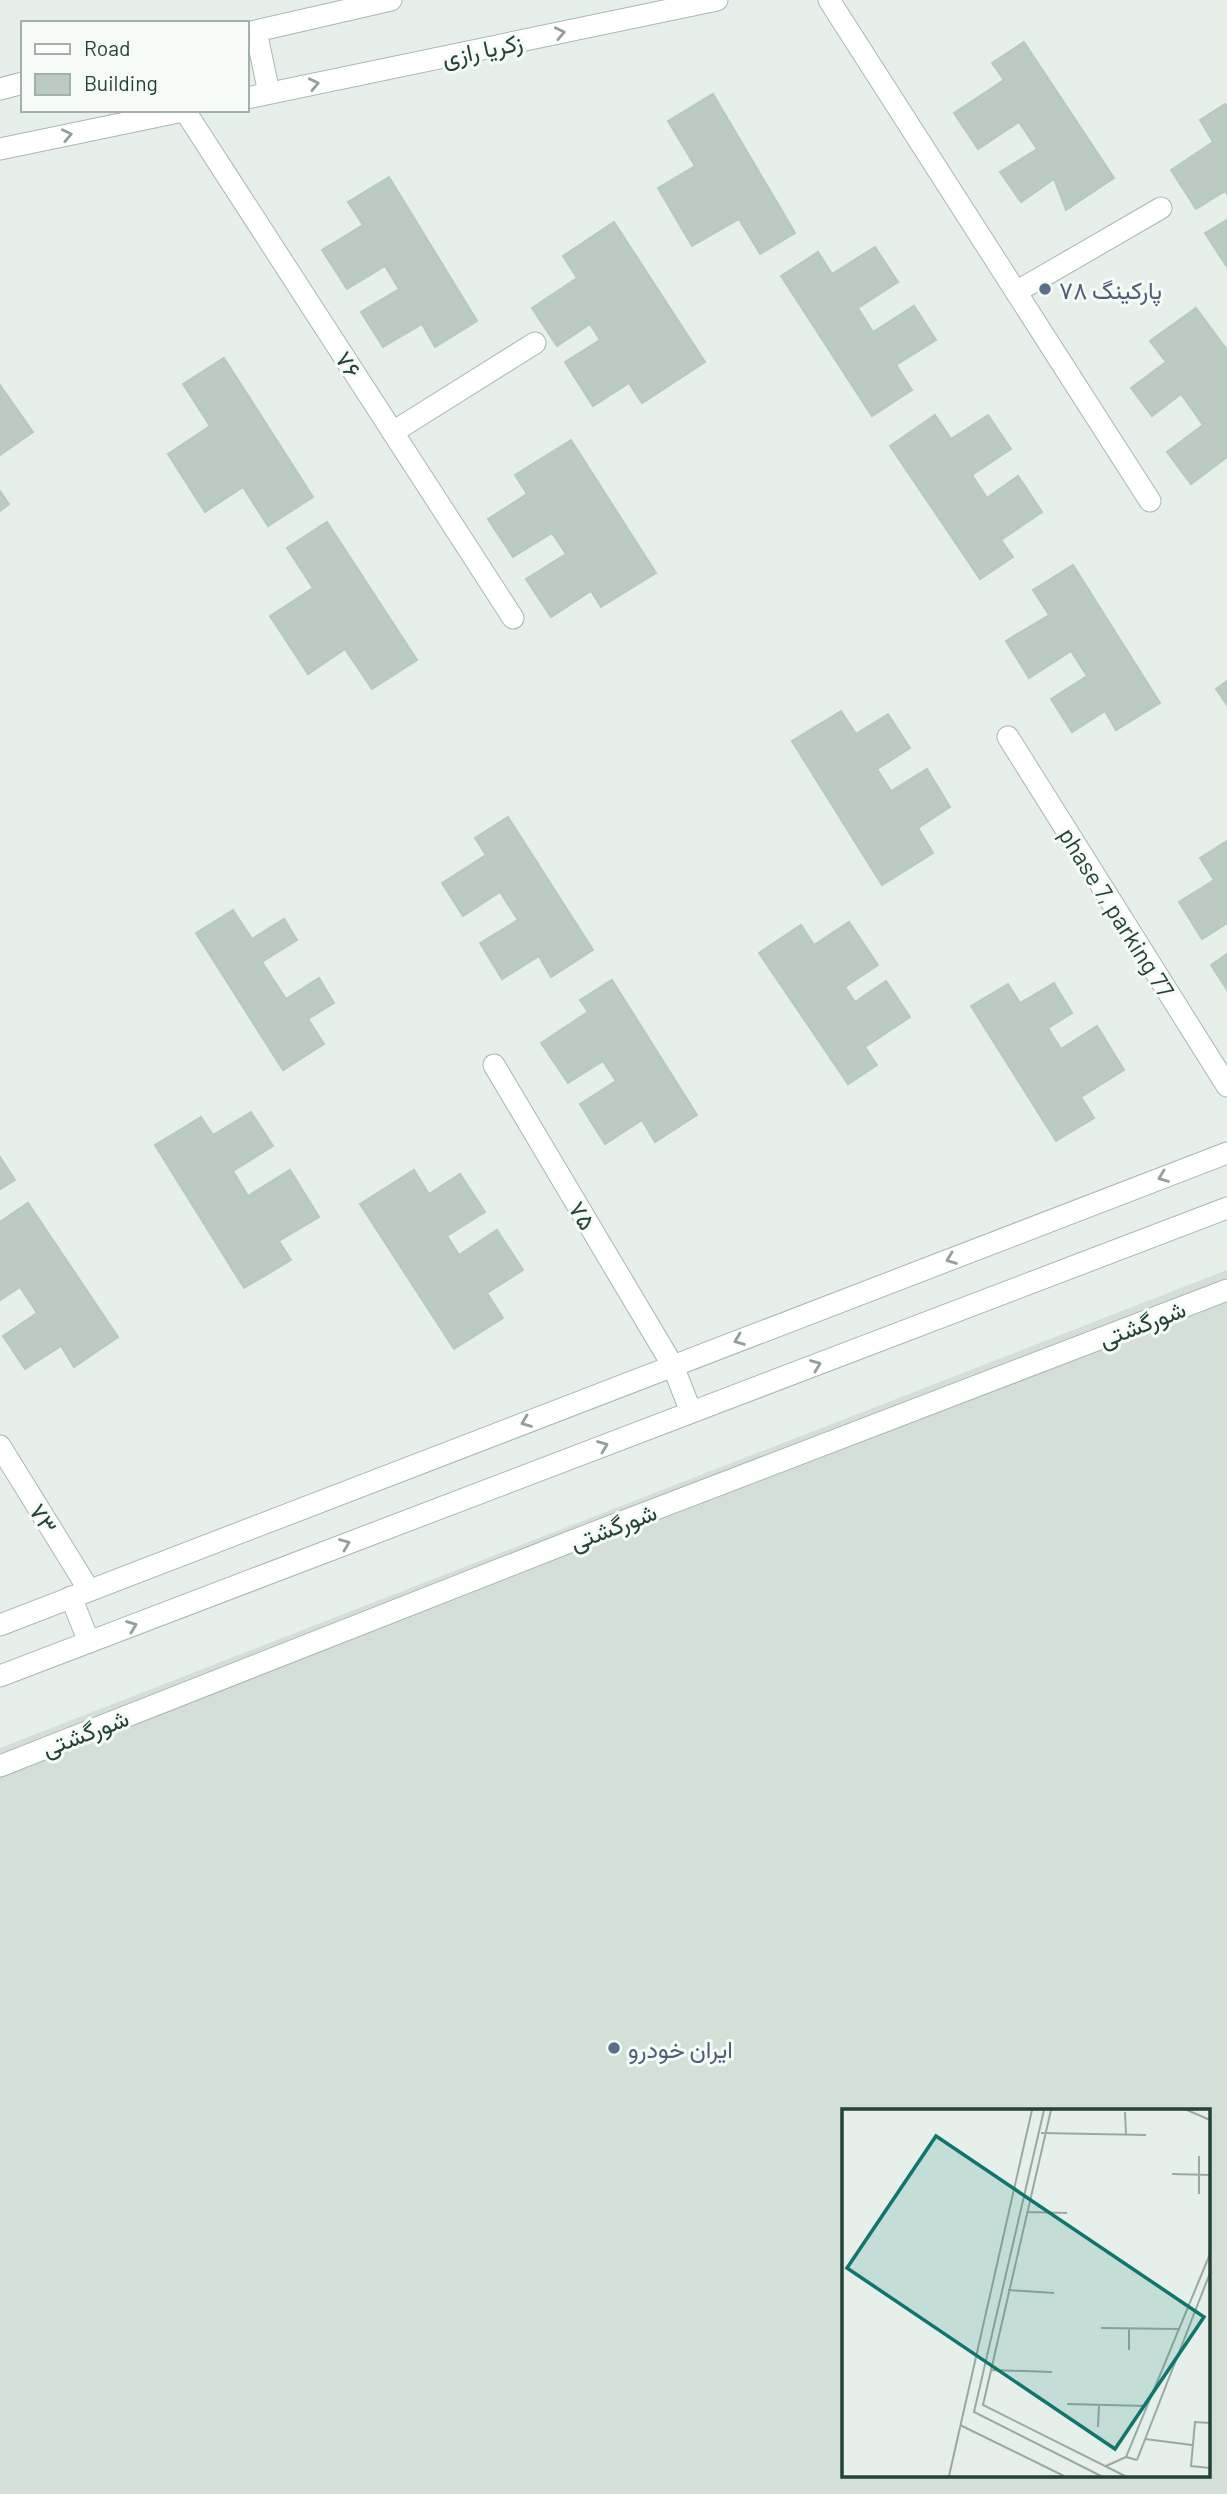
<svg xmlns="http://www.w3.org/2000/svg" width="1227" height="2494" font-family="Barlow,Vazirmatn,sans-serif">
	<rect width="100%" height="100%" fill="#e6efea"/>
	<!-- built -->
	<path fill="#d4dfd8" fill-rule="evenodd" d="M1227,1270V2494H0V1748ZM844,2111H1208V2475H844Z"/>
	<!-- building -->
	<g fill="#bbcac2" stroke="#b7c9c0" stroke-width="2">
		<path d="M1024,42L1114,178L1066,210L1054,179L1021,202L1000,172L1037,149L1019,122L978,149L954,113L1004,80L992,63Z"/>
		<path d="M713,94L795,233L760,254L739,219L692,246L658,188L695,166L668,121Z"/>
		<path d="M1225,104L1227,107V194L1225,191L1196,209L1171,170L1213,142L1200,120Z"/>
		<path d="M389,177L477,321L435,347L422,324L383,347L361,312L399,289L385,266L347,289L322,250L363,225L348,202Z"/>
		<path d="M1227,220V267L1205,233Z"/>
		<path d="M614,222L705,362L642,403L629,383L593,406L565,362L600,340L590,324L557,346L532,308L577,278L563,256Z"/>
		<path d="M875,247L898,282L858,308L873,332L914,306L936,340L896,365L912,390L872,416L781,276L818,252L832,274Z"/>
		<path d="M1196,308L1227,350V457L1191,484L1167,452L1203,425L1181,394L1152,416L1131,388L1166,362L1150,341Z"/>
		<path d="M224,358L313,497L268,526L243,487L205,512L168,454L210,426L183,384Z"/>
		<path d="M0,385L33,432L0,455Z"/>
		<path d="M935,415L951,439L988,415L1011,449L972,475L987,498L1018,476L1042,512L1001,540L1013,557L980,579L890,446Z"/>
		<path d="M571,440L656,573L601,607L591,591L551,617L526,579L566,554L552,533L513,557L488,519L527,494L515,475Z"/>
		<path d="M0,491L9,504L0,511Z"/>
		<path d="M327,522L417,660L372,689L345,649L308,674L270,616L313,588L287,548Z"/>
		<path d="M1073,565L1160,703L1116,730L1105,711L1072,732L1051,699L1087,676L1071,651L1029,678L1006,641L1049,615L1033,590Z"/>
		<path d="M1227,681V705L1216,689Z"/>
		<path d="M841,711L856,734L888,714L910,748L877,769L891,791L927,769L950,807L918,828L933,853L882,885L792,741Z"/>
		<path d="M508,817L593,950L551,977L539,956L502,979L480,943L518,920L500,892L463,916L442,883L486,855L475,838Z"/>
		<path d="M1227,841V923L1202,939L1179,902L1214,880L1200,858Z"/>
		<path d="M233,910L252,939L284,919L297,940L262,962L286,999L319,978L334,1003L308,1019L324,1044L283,1070L196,933Z"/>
		<path d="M849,922L878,965L845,987L855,1002L886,981L910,1017L865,1047L877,1065L848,1084L759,953L801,925L814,945Z"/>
		<path d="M1227,954V990L1211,965Z"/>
		<path d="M612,980L697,1115L655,1142L642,1120L605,1144L580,1104L616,1081L603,1061L568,1083L541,1043L588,1012L580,1000Z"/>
		<path d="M1054,983L1072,1013L1048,1028L1061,1049L1097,1026L1124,1070L1081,1097L1094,1118L1056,1141L971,1006L1008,984L1020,1003Z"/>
		<path d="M251,1112L273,1146L233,1171L248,1196L290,1170L319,1217L279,1241L291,1260L244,1288L155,1145L201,1117L213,1135Z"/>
		<path d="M0,1157L15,1180L0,1189Z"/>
		<path d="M414,1170L429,1194L460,1174L485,1212L447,1236L459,1255L497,1230L523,1270L487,1293L503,1318L454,1349L360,1204Z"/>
		<path d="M28,1203L118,1337L74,1367L61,1346L25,1369L3,1336L37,1313L20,1287L0,1300V1222Z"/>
	</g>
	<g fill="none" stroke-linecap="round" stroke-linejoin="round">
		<!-- minor casing -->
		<g stroke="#a8b8b0" stroke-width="23">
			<g id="minor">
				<path d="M829,0L1150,501"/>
				<path d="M256,31L269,93"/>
				<path d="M247,33L391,0"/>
				<path d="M0,89L23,83"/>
				<path d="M247,98L717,0"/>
				<path d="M185,111L513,618"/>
				<path d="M0,149L188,110"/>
				<path d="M1016,292L1161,208"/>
				<path d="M393,432L535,343"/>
				<path d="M1008,737L1227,1086"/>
				<path d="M494,1065L673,1366L691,1412"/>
				<path d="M0,1446L89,1590"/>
				<path d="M71,1597L89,1642"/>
				<path d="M0,1625L1227,1153"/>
				<path d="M0,1676L1227,1208"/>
				<path d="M0,1766L572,1541L1227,1290"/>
			</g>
		</g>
		<!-- minor -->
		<use href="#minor" stroke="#fff" stroke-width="21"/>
	</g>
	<!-- one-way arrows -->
	<defs><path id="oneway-chevron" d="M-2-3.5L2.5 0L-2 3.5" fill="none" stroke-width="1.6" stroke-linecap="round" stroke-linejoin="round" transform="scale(1.75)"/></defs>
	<g stroke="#91a19a">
		<use href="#oneway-chevron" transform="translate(560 33) rotate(-12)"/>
		<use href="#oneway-chevron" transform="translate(314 84) rotate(-12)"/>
		<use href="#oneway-chevron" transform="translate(67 135) rotate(-12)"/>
		<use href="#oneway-chevron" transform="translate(1163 1177) rotate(159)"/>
		<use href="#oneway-chevron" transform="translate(951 1259) rotate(159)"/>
		<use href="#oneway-chevron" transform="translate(739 1340) rotate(159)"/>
		<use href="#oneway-chevron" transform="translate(816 1365) rotate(-21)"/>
		<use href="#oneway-chevron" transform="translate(526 1422) rotate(159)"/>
		<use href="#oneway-chevron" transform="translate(603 1446) rotate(-21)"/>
		<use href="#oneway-chevron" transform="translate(345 1544) rotate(-21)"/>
		<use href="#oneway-chevron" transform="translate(132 1626) rotate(-21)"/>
	</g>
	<!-- markers -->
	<g fill="#5c6f8a" stroke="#f7fbf8" stroke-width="2.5">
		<circle cx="1045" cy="289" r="7"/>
		<circle cx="614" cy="2048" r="7"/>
	</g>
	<g text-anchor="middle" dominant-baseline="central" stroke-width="6" stroke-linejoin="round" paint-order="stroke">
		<!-- street labels -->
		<g font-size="24" fill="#234336" stroke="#f7fbf8">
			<text transform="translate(482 49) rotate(-12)">زکریا رازی</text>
			<text transform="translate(349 364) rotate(57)">۷۶</text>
			<text transform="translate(1117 912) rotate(58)">phase 7, parking 77</text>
			<text transform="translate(583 1215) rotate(59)">۷۵</text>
			<text transform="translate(1142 1323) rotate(-21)">شورگشتی</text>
			<text transform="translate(44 1518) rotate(58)">۷۳</text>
			<text transform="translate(613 1526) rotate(-21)">شورگشتی</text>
			<text transform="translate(85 1732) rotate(-21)">شورگشتی</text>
		</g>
		<!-- service labels -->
		<g font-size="24" fill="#4e5e75" stroke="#f7fbf8" text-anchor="start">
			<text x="1059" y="289">پارکینگ ۷۸</text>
			<text x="628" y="2048">ایران خودرو</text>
		</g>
	</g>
	<!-- overview -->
	<g transform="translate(842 2109)">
		<rect width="368" height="368" fill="#e6efea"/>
		<path fill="none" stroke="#98aaa2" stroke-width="2" d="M202,1L132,303L259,367M209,1L141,296L283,367M345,1L368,11M283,3L284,26M199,24L304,26M330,65L368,66M357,85V47M185,103L225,104M166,181L212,184M259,219L337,220M287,241V219M148,261L210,263M225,295L305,297M368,314L353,313L349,357L368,359M118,316L222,367M256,318L257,296M303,330L350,336M295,351L284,348L368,145M295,351L368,164M264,357L284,348M107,367L190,1"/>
		<path fill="#0f766e" fill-opacity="0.15" stroke="#0f766e" stroke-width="3.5" d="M94,27L362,208L273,340L5,159Z"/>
		<rect width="368" height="368" fill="none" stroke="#234336" stroke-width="3.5"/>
	</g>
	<!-- legend -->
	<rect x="21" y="21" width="228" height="91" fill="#f7fbf8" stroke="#a2b1aa" stroke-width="2"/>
	<rect x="35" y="44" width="35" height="10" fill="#ffffff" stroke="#a2b1aa" stroke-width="2"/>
	<text x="84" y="56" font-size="21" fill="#234336">Road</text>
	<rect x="35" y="74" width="35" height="21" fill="#bbcac2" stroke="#a2b1aa" stroke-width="2"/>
	<text x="84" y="91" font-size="21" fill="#234336">Building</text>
</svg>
